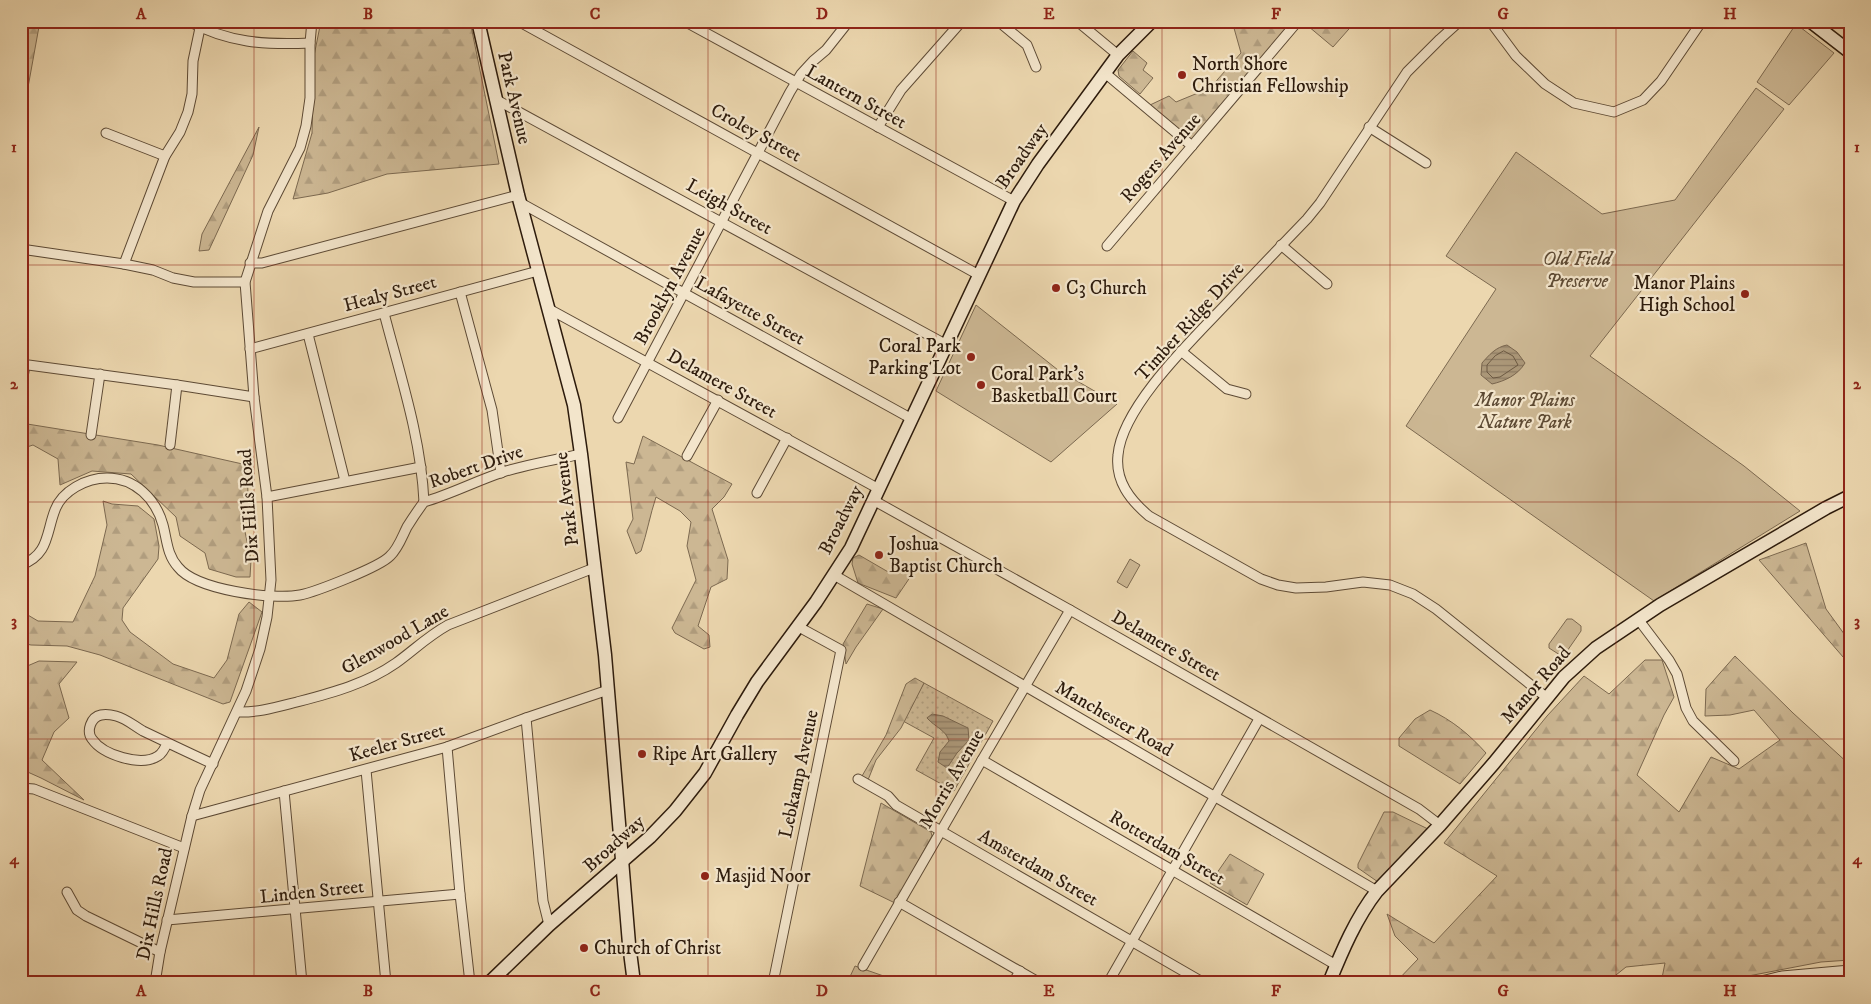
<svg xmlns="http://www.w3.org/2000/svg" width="1871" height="1004" font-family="'IM FELL DW Pica',serif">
	<defs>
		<pattern id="grass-dots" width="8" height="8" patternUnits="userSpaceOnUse" patternTransform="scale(1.25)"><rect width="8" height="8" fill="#ccb793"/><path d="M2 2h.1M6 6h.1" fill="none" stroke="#b09d7e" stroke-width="1.8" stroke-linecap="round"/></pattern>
		<pattern id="forest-firs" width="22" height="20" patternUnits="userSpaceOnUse" patternTransform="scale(1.25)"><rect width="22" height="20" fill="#ccb793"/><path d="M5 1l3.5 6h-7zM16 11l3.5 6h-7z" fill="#b09d7e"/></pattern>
		<pattern id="water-rules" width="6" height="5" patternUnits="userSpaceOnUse" patternTransform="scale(1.25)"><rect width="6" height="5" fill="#ab9778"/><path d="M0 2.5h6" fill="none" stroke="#8c7a61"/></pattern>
	</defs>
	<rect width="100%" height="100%" fill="#ecd7af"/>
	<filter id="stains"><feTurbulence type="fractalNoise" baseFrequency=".004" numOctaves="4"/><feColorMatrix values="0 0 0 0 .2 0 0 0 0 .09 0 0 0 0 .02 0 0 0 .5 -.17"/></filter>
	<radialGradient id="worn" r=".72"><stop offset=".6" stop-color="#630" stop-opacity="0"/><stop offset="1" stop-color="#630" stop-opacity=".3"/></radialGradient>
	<!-- grass -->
	<path fill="url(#grass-dots)" stroke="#7c6950" d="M924,683L993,721L954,791L916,770L934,738L903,721Z"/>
	<!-- forest -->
	<g fill="url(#forest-firs)" stroke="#7c6950">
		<path d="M35,21H40L21,126V35Z"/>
		<path d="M321,21H470L499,164L387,174L328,193L293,199L312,133L314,56Z"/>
		<path d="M1232,21H1292L1193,141L1150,105L1169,96L1176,102L1210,88L1241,53Z"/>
		<path d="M1302,21H1356L1333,47Z"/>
		<path d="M1133,51L1147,63L1143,70L1153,78L1140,94L1119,76L1118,70Z"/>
		<path d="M259,127L253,155L209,250L199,251L202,234Z"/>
		<path d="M21,423L158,445L247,465L248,495L241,513L251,560L250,577H236L209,569L205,553L180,536L176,517L131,474L92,471L60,485L58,459L33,445L21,449Z"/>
		<path d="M643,436L732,484L724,497L712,509L728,560L727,579L711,587L698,626L709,635L710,647L704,649L675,633L672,628L696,580L687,546L691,522L680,511L656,497C650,515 647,533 641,551L636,554L627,531L633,519L626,462L634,464Z"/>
		<path d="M103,501L112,504L138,506L154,519L159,546L158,559L123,608L122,620L130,632L173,664L214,678L227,660L239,614L249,602L262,612L230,702L223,704L100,655L67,646L31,645L21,643V611L38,621L73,622L95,576L107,525Z"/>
		<path d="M1806,543L1826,609L1850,642V665L1759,560Z"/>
		<path d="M859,555L890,573L902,564L915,570L896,598L858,583L852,564L853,558Z"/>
		<path d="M867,604L883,609L856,647L846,664L843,644Z"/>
		<path d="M1735,656L1793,713L1850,765V960L1821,962L1712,983H1661L1665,963L1626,967L1606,983H1395L1418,959L1395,936L1387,914L1434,943L1497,876L1444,843L1547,716L1584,676L1609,694L1645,660H1662L1674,697L1664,715L1637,775L1679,812L1711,757L1739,769L1780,740L1754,710L1730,715L1705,716L1706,689Z"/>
		<path d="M39,661L77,662L59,684L69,718L54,732L42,760L84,800L41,778L21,769V701L24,700L25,667Z"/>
		<path d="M915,678L924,683L901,728L876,760L868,780L862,776L886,735L906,684Z"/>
		<path d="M1430,710C1452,720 1470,735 1486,753L1460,784L1399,746V738L1415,719Z"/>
		<path d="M881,803L931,832L932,836L895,903L860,886Z"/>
		<path d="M1384,812H1393L1428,829L1378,882L1358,868V864Z"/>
		<path d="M1230,854L1264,874L1247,905L1210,883Z"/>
		<path d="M855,966L895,980L894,983H847Z"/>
	</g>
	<!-- park -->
	<g fill="#ccb793" stroke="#7c6950">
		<path d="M1796,24L1834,53L1789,105L1757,82Z"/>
		<path d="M1756,88L1784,109L1590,356L1744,466L1800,511L1654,601L1406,426L1496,289L1446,256L1516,152L1602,214L1675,200Z"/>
		<path d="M976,305L1058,370L1117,404L1051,462L936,391Z"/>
		<path d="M1130,559L1140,565L1127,588L1117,582Z"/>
		<path d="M1567,619H1572L1581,626V631L1565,654L1560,655L1549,648V644Z"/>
	</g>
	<!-- water -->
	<g fill="url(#water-rules)" stroke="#79654d">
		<path d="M1507,345L1517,352L1525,363C1518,375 1505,381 1492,384L1481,375L1482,363C1489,355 1496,347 1507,345Z"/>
		<path d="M932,714L943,716L968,728L969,740L957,753L947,768L938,762L940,752L949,741C946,730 935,727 927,718Z"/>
	</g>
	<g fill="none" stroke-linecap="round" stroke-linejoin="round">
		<!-- shore -->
		<path stroke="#6c5942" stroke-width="1" d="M1504,351L1513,356L1518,365L1500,377L1493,378L1487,372V365L1495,356Z"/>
		<!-- street casing -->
		<g stroke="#5d4a35" stroke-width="11">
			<g id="street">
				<path d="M188,21C229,43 264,45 310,43"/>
				<path d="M518,21L979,275"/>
				<path d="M684,21L1014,201"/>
				<path d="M998,21L1027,45L1036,67"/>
				<path d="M1077,21L1118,55"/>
				<path d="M1460,21L1440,39L1407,72L1320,203L1307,219C1280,247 1254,274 1228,302C1195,337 1122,406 1118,455C1115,481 1130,500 1149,516L1261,579L1278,585L1296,588L1326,587L1363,582L1390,585L1413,594L1436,609L1546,697"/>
				<path d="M1490,21L1516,56L1545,84L1574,103L1614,112L1643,100L1661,81L1702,21"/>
				<path d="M1105,73L1192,146"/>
				<path d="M495,99L947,345"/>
				<path d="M878,127L901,90L962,21"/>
				<path d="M1369,127L1426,163"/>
				<path d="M106,133L165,156"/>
				<path d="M519,202L912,419"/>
				<path d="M1281,245L1327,284"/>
				<path d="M1107,246L1298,21"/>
				<path d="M21,249L124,264L153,270L173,278L194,282H245"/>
				<path d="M250,263H262L518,195"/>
				<path d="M124,264L165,156L180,132L188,112L192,94L193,61L200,28"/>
				<path d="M460,292L492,410L501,473"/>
				<path d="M549,309L879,489"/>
				<path d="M384,313C400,375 421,437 424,502"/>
				<path d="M308,334L345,481"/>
				<path d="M250,349L538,271"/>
				<path d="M1181,351L1227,389L1246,394"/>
				<path d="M21,364L177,385L254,397"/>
				<path d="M21,389L25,365"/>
				<path d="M618,418L790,92L801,74L813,61L826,50L849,21"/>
				<path d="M91,435L100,374"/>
				<path d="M170,445L177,385"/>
				<path d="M687,456L718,400"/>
				<path d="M757,493L787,438"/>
				<path d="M267,497L421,467"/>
				<path d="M873,500L1070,610L1419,809L1440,825"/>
				<path d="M21,565C49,555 46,533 55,510C62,491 86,478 107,478C135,478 156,499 163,525C167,540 167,555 178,567C196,590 272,600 300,595C315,592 380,567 390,556C398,549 402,537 407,527C412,519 418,510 424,502C451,494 476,481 503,472C528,464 555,460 581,454"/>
				<path d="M834,575L1377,891"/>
				<path d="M1638,619L1669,660L1677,674L1686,708L1693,721L1734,761"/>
				<path d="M237,712C257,713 277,707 297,702C331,693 366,684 396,663C414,650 428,636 448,625L594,568"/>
				<path d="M526,718L543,901L549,925"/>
				<path d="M167,743C165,748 163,753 158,756C141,767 103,755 92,739C86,731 91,717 101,715C106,714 112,715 116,716C127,719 134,726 143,731C166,742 189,753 213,764"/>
				<path d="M447,747L460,894L470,983"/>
				<path d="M982,760L1336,965"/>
				<path d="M366,770L386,983"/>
				<path d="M858,779L888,796L896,805L1204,983"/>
				<path d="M21,788L34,789L184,848"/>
				<path d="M284,791L302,983"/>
				<path d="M192,816L447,747L526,718L608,690"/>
				<path d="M67,892L77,910L86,916L160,952"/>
				<path d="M899,902L1040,983"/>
				<path d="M167,920L460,894"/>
				<path d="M863,966L982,760L1070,610"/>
				<path d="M155,983L160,952L192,816L200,790L246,691L260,649L267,617L271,580L267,497L254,397L245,282L268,211L300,148L306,126L310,98V43L312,21"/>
				<path d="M773,983L841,650L797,626"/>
				<path d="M1013,983L1020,971"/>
				<path d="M1108,983L1259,719"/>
				<path d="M1753,983L1782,976L1850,970"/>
			</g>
		</g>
		<!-- secondary casing -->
		<g stroke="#2d1b0c" stroke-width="15">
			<g id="secondary">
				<path d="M478,21L518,195L574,405L581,454L605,655L629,944L634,983"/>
				<path d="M1810,21L1850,52"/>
				<path d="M489,983L549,925L650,837L675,811L705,773L737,715L757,682L816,602L851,548L1014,201L1038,164L1118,55L1152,21"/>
				<path d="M1329,983C1342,951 1356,918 1377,891L1440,825L1494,763L1564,677L1596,648L1660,605L1826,508L1850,496"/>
			</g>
		</g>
		<!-- street -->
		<use href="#street" stroke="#f3e5cb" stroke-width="9"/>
		<!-- secondary -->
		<use href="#secondary" stroke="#f3e5cb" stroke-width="12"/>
	</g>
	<!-- grid -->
	<path fill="none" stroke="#8f2418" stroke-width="1" stroke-opacity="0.55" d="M254,21V983M482,21V983M708,21V983M936,21V983M1162,21V983M1390,21V983M1616,21V983M21,265H1850M21,502H1850M21,739H1850"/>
	<!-- markers -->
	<g fill="#8f2418" stroke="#f3e5cb" stroke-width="2">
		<circle cx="1182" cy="75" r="5"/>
		<circle cx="1056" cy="288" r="5"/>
		<circle cx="1745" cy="294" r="5"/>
		<circle cx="971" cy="357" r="5"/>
		<circle cx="981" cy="385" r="5"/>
		<circle cx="879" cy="555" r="5"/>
		<circle cx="642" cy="754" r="5"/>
		<circle cx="705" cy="876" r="5"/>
		<circle cx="584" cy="948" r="5"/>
	</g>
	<g text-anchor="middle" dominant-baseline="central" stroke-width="4.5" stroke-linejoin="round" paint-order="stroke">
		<!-- poi labels -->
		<g font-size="19" fill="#2d1b0c" stroke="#f3e5cb" text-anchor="start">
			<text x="1192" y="64">North Shore<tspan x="1192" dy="22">Christian Fellowship</tspan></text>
			<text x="1735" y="283" text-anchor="end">Manor Plains<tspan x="1735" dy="22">High School</tspan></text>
			<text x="1066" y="288">C3 Church</text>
			<text x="961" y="346" text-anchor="end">Coral Park<tspan x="961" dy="22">Parking Lot</tspan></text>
			<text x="991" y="374">Coral Park's<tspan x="991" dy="22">Basketball Court</tspan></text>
			<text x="889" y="544">Joshua<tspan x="889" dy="22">Baptist Church</tspan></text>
			<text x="652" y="754">Ripe Art Gallery</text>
			<text x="715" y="876">Masjid Noor</text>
			<text x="594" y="948">Church of Christ</text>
		</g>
		<!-- street labels -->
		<g font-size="19" fill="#2d1b0c" stroke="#f3e5cb">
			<text transform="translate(856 97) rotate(29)">Lantern Street</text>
			<text transform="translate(514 98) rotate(77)">Park Avenue</text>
			<text transform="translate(756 133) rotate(29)">Croley Street</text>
			<text transform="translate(1022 156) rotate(-55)">Broadway</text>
			<text transform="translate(1161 158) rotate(-49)">Rogers Avenue</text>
			<text transform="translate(729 207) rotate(29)">Leigh Street</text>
			<text transform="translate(670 286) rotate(-62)">Brooklyn Avenue</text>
			<text transform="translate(390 294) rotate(-15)">Healy Street</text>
			<text transform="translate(750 311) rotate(29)">Lafayette Street</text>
			<text transform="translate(1190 322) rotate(-48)">Timber Ridge Drive</text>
			<text transform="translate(722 384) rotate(29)">Delamere Street</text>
			<text transform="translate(476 467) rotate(-19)">Robert Drive</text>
			<text transform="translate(567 499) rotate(-97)">Park Avenue</text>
			<text transform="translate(249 506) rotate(-94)">Dix Hills Road</text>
			<text transform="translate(841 520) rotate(-63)">Broadway</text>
			<text transform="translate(395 640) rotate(-30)">Glenwood Lane</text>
			<text transform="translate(1166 646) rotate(30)">Delamere Street</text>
			<text transform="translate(1536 685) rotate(-49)">Manor Road</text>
			<text transform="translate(1114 719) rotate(30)">Manchester Road</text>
			<text transform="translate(397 743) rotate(-16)">Keeler Street</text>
			<text transform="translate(799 774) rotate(-78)">Lebkamp Avenue</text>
			<text transform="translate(952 779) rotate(-60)">Morris Avenue</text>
			<text transform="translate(614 844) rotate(-42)">Broadway</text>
			<text transform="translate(1167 848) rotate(30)">Rotterdam Street</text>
			<text transform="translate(1038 868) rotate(30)">Amsterdam Street</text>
			<text transform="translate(312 892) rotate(-6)">Linden Street</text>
			<text transform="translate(155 904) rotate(-78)">Dix Hills Road</text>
		</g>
		<!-- park labels -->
		<g font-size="19" font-style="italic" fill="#5d4a34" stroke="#f3e5cb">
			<text x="1577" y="259">Old Field<tspan x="1577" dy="22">Preserve</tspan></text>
			<text x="1525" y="400">Manor Plains<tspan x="1525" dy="22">Nature Park</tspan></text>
		</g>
	</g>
	<!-- margin -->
	<rect width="1871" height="1004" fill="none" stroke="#ecd7af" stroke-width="55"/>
	<rect x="28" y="28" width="1816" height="948" fill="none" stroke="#8f2418" stroke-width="2"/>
	<g font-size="16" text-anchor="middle" font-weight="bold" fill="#8f2418">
		<text x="141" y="19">A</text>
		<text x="368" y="19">B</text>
		<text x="595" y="19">C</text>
		<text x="822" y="19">D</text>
		<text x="1049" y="19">E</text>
		<text x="1276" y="19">F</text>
		<text x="1503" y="19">G</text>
		<text x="1730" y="19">H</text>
		<text x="14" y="152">1</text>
		<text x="1857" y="152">1</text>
		<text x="14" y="389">2</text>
		<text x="1857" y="389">2</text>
		<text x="14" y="626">3</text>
		<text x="1857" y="626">3</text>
		<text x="14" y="864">4</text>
		<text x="1857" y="864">4</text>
		<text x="141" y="996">A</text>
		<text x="368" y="996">B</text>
		<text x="595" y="996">C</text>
		<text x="822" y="996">D</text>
		<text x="1049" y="996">E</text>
		<text x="1276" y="996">F</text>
		<text x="1503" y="996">G</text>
		<text x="1730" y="996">H</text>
	</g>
	<rect width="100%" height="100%" filter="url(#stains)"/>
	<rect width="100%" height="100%" fill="url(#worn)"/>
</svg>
